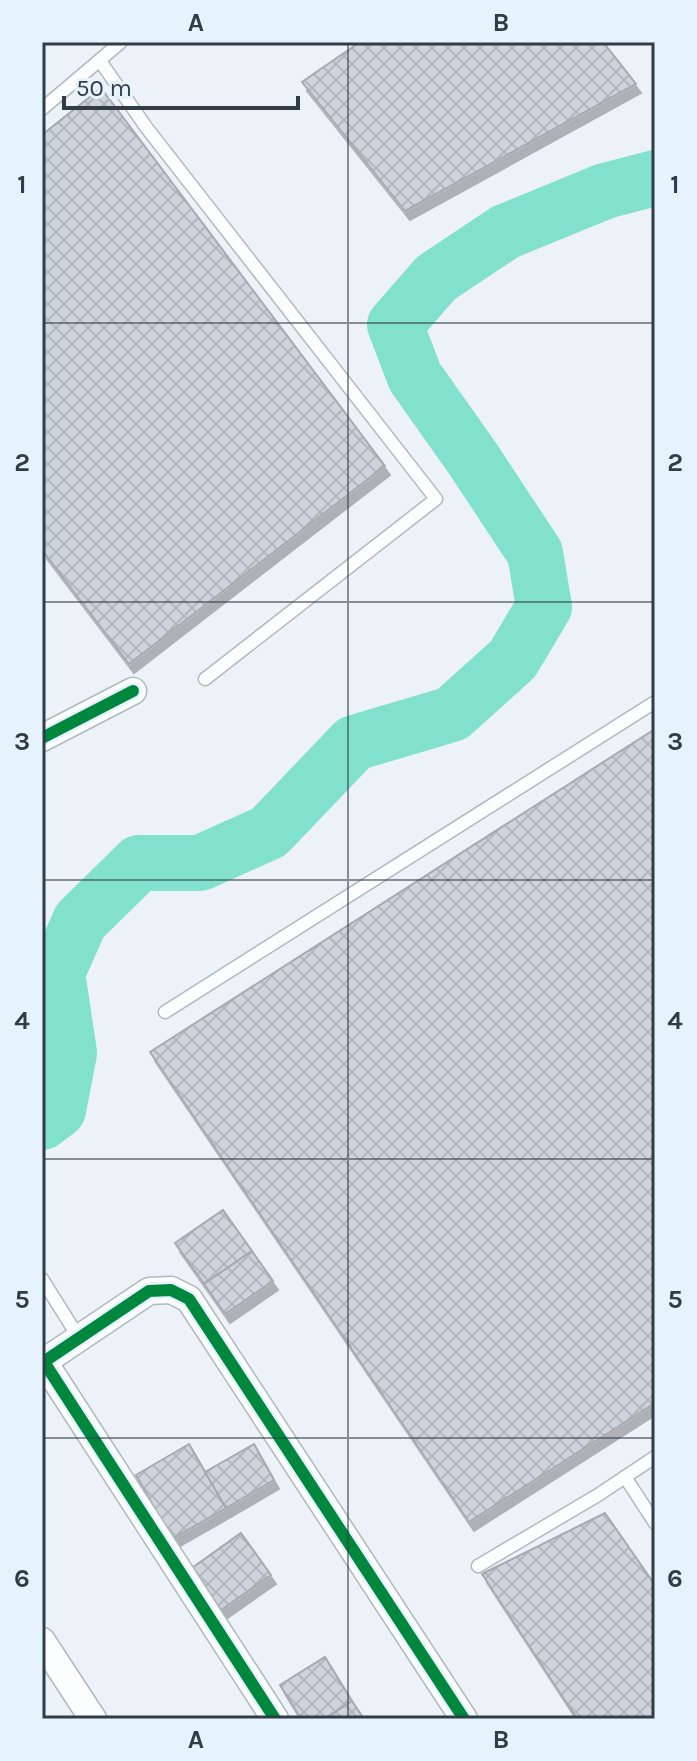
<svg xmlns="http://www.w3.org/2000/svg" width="697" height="1761" font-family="Karla,sans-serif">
	<defs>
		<pattern id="building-cross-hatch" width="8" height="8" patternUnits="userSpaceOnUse" patternTransform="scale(2)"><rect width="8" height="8" fill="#cfd3dc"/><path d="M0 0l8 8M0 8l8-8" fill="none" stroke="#b2b6be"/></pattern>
		<filter id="shadow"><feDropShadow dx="5" dy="9" stdDeviation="0" flood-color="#0004"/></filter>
	</defs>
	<rect width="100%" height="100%" fill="#ecf2f8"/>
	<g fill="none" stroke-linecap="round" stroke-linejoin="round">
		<!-- river -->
		<path stroke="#81e1cd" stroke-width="56" d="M42,1122L58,1110L69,1053L57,973L80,921L139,863H200L269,832L354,743L452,714L513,659L544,607L535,553L473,459L415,377L395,325L436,278L505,232L605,191L655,178"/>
	</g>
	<!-- building -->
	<g fill="url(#building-cross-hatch)" stroke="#a6a9b2" stroke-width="2" filter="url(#shadow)">
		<path d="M360,42H603L636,84L405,211L302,82Z"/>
		<path d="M101,88L385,466L129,664L42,550V135Z"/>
		<path d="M655,729V1403L469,1522L150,1052Z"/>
		<path d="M223,1210L252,1251L204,1284L175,1243Z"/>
		<path d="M252,1251L273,1281L225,1314L204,1284Z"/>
		<path d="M189,1444L226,1508L172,1539L136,1475Z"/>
		<path d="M254,1444L274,1480L226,1508L205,1472Z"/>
		<path d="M605,1513L655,1585V1719H577L482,1574Z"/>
		<path d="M241,1533L271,1575L221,1610L192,1568Z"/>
		<path d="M325,1657L352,1701L324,1719H301L280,1685Z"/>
		<path d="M352,1701L364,1719H324Z"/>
	</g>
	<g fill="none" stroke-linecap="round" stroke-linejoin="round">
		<!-- lane casing -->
		<g stroke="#b1b9c0" stroke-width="15">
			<g id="lane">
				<path d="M100,61L146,127L436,499L205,679"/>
				<path d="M42,109L121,42"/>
				<path d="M165,1012L655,702"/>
				<path d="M42,1279L79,1338"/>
				<path d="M625,1477L655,1523"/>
				<path d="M478,1566L598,1495L655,1457"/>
			</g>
		</g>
		<!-- street casing -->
		<g stroke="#b1b9c0" stroke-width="29">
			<g id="street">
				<path d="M42,738L133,691"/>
				<path d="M44,1362L275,1719"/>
				<path d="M42,1363L149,1291L171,1290L189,1299L464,1719"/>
				<path d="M42,1641L93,1719"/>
			</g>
		</g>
		<!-- lane -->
		<use href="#lane" stroke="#fcfdfe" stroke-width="12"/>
		<!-- street -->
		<use href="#street" stroke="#fcfdfe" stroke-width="26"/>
		<!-- cycleway casing -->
		<g stroke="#e6f3fe" stroke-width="17">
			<g id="cycleway">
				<path d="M42,738L133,691"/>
				<path d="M44,1362L275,1719"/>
				<path d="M42,1363L149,1291L171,1290L189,1299L464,1719"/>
			</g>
		</g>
		<!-- cycleway -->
		<use href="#cycleway" stroke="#00873e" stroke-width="12"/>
	</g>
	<!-- grid -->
	<path fill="none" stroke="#303d47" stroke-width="2" stroke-opacity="0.55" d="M348,42V1719M42,323H655M42,602H655M42,880H655M42,1159H655M42,1438H655"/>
	<!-- border -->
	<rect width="697" height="1761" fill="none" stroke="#e6f3fe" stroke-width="88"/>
	<!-- scale -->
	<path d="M64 96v12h234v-12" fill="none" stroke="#303d47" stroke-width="4"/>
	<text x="76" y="96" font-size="24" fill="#303d47" stroke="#e6f3fe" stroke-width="6" paint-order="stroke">50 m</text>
	<rect x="44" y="44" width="609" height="1673" fill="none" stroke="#303d47" stroke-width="3"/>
	<g font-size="26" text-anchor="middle" font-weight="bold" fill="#303d47">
		<text x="196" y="31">A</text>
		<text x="501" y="31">B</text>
		<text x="22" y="193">1</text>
		<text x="675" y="193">1</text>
		<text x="22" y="471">2</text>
		<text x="675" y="471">2</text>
		<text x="22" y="750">3</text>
		<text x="675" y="750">3</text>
		<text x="22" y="1029">4</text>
		<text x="675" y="1029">4</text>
		<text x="22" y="1308">5</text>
		<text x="675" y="1308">5</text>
		<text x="22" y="1587">6</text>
		<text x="675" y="1587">6</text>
		<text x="196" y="1748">A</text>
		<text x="501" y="1748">B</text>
	</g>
</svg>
